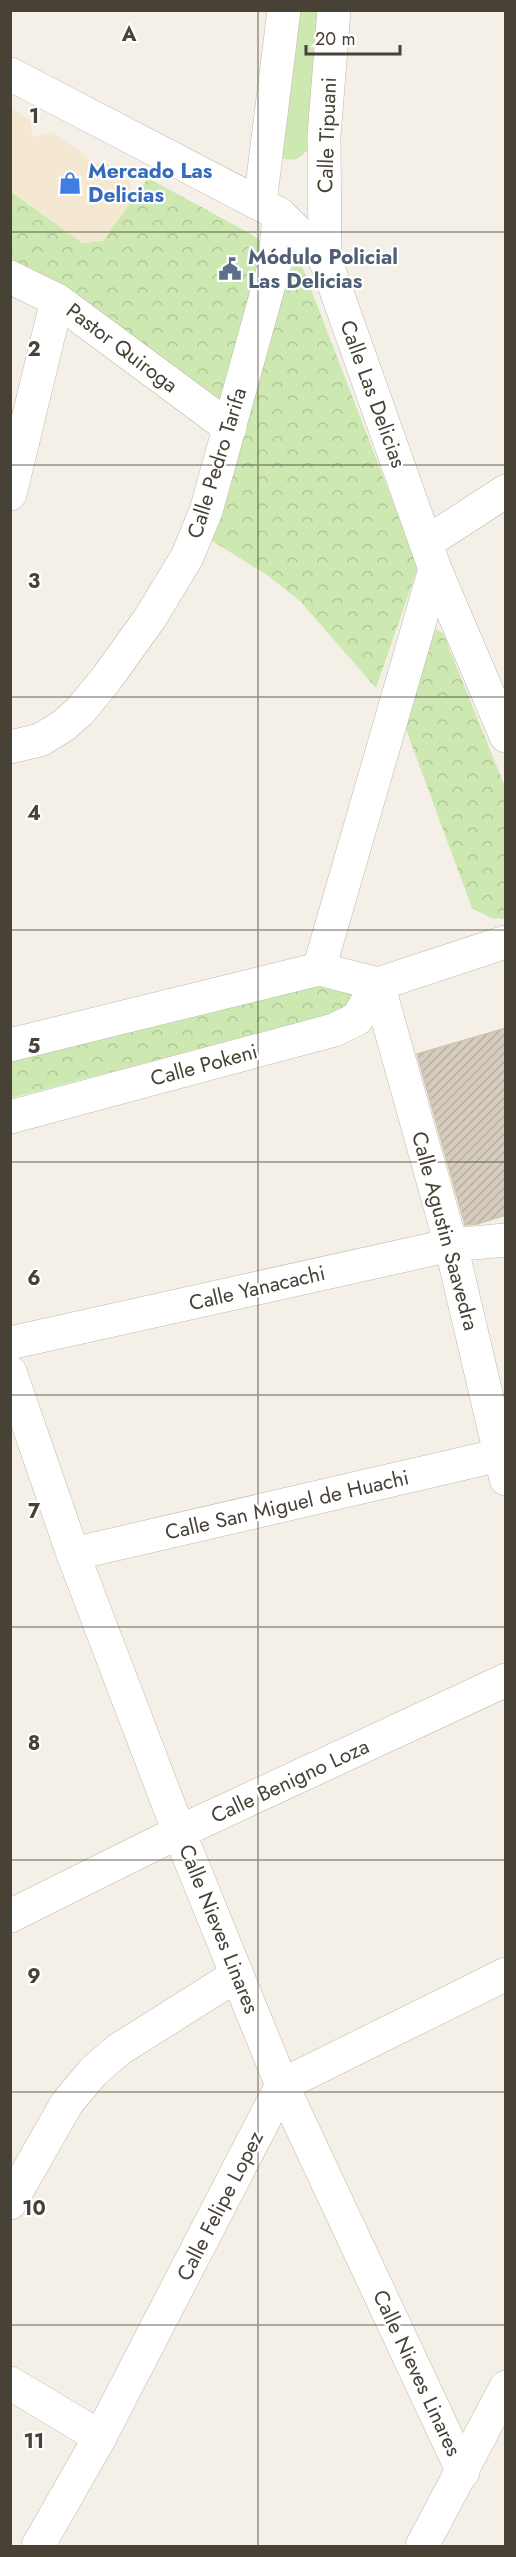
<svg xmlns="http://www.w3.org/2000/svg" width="516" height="2557" font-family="Jost,sans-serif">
	<defs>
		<pattern id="forest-crowns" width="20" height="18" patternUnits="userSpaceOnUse" patternTransform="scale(1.5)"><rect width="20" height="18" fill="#cde8b0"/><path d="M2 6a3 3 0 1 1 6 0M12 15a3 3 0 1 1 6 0" fill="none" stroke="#b1c898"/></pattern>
		<pattern id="building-hatch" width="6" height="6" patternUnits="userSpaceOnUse" patternTransform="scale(1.5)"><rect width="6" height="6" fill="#d5ccbd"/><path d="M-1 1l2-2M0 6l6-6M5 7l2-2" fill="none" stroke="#b8b0a3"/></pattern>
	</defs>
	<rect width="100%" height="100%" fill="#f4f0e7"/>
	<!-- commercial -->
	<path fill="#f5e8d2" d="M10,108L31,121L32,137L51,132L81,152L91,163H107L127,175L135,200L103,241L82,243L11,191Z"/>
	<!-- grass -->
	<path fill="#cde8b0" d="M294,11H319L308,149C299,160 293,162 279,157Z"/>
	<!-- forest -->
	<g fill="url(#forest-crowns)">
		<path d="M148,178L249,233L261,241L260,259L219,412L206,421H191L46,295L11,282L10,191L82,243L103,241Z"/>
		<path d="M302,266L418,567L376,688L300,601L267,575L206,537L285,268Z"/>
		<path d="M434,628L443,633L505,787V919L491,918L472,908L404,724Z"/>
		<path d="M340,979L352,987L355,999L348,1010L11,1098V1060Z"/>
	</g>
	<!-- building -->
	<path fill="url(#building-hatch)" stroke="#d0c4b0" stroke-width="1.5" d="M506,1028V1215L477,1224L465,1225L417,1054Z"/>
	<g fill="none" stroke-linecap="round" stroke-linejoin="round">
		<!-- minor casing -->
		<g stroke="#bfb8aa" stroke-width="34">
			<g id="minor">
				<path d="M10,74L279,214L325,259L435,569L506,736"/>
				<path d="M260,203L284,10"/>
				<path d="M325,259L324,136L334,10"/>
				<path d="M10,277L57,300L230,428"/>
				<path d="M10,494L57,300"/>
				<path d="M426,543L506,491"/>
				<path d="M10,747L40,740L63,726L80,711L107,678L150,618L187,557L206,511L275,263L279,214"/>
				<path d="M319,969L435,569"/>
				<path d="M378,984L451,1245L506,1479"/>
				<path d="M10,1045L319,969L378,984L506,942"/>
				<path d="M10,1117L334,1030L357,1019L378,984"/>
				<path d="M10,1343L451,1245L506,1240"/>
				<path d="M10,1372L73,1554L179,1832L237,1975L282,2085L463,2472"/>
				<path d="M73,1554L500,1455"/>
				<path d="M10,1916L179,1832L506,1680"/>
				<path d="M10,2203L67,2103L93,2072L118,2050L237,1975"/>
				<path d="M10,2383L100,2437"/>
				<path d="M38,2546L100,2437L282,2085L506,1974"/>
				<path d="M422,2546L506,2387"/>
			</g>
		</g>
		<!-- minor -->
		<use href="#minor" stroke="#fff" stroke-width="33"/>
	</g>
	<!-- grid -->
	<path fill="none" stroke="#474136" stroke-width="1.5" stroke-opacity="0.55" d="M258,10V2546M10,232H506M10,465H506M10,697H506M10,930H506M10,1162H506M10,1395H506M10,1627H506M10,1860H506M10,2092H506M10,2325H506"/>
	<!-- icons -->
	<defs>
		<g id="shop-bare" transform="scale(1.8)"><path d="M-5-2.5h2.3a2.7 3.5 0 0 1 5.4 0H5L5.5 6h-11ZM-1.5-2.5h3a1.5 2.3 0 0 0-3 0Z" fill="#3f7fe0" stroke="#fff" stroke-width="2.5" paint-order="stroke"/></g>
		<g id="civic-bare" transform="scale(1.8)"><path d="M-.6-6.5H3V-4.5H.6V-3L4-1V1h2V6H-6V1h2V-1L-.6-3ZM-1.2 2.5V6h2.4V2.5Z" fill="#5c6f8a" stroke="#fff" stroke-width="2.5" paint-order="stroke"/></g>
	</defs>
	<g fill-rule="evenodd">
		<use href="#shop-bare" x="70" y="183"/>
		<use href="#civic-bare" x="230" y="269"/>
	</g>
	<g text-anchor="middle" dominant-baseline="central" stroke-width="4.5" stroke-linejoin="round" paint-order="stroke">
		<!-- street labels -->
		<g font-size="21" fill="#474136" stroke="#fff">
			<text transform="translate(327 135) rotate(-88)">Calle Tipuani</text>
			<text transform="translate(122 348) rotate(37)">Pastor Quiroga</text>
			<text transform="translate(373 394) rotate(70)">Calle Las Delicias</text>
			<text transform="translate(217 463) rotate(-73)">Calle Pedro Tarifa</text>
			<text transform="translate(204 1065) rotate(-15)">Calle Pokeni</text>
			<text transform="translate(445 1231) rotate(75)">Calle Agustin Saavedra</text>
			<text transform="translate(257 1288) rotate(-13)">Calle Yanacachi</text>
			<text transform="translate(287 1505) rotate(-13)">Calle San Miguel de Huachi</text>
			<text transform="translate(290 1781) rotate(-25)">Calle Benigno Loza</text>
			<text transform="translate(219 1929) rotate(68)">Calle Nieves Linares</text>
			<text transform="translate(220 2206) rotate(-63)">Calle Felipe Lopez</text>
			<text transform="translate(417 2373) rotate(65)">Calle Nieves Linares</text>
		</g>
		<!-- shop labels -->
		<g font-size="21" font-weight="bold" fill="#366cbe" stroke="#fff" text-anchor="start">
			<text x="88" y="171">Mercado Las<tspan x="88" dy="24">Delicias</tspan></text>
		</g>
		<!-- service labels -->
		<g font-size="21" font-weight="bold" fill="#4e5e75" stroke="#fff" text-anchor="start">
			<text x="248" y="257">Módulo Policial<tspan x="248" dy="24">Las Delicias</tspan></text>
		</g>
	</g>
	<g font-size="20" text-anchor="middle" font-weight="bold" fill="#474136" stroke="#fff" stroke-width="4.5" stroke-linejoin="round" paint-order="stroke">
		<text x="129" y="41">A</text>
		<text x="34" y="123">1</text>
		<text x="34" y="356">2</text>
		<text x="34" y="588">3</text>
		<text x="34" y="820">4</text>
		<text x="34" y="1053">5</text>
		<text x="34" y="1285">6</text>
		<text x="34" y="1518">7</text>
		<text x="34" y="1750">8</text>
		<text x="34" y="1983">9</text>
		<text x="34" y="2215">10</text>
		<text x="34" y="2448">11</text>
	</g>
	<!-- border -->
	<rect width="516" height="2557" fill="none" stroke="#474136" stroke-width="24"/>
	<!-- scale -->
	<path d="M306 45v9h94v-9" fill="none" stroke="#474136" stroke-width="3"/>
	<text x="315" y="45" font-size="18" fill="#474136" stroke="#ffffff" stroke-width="4.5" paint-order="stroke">20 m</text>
</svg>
